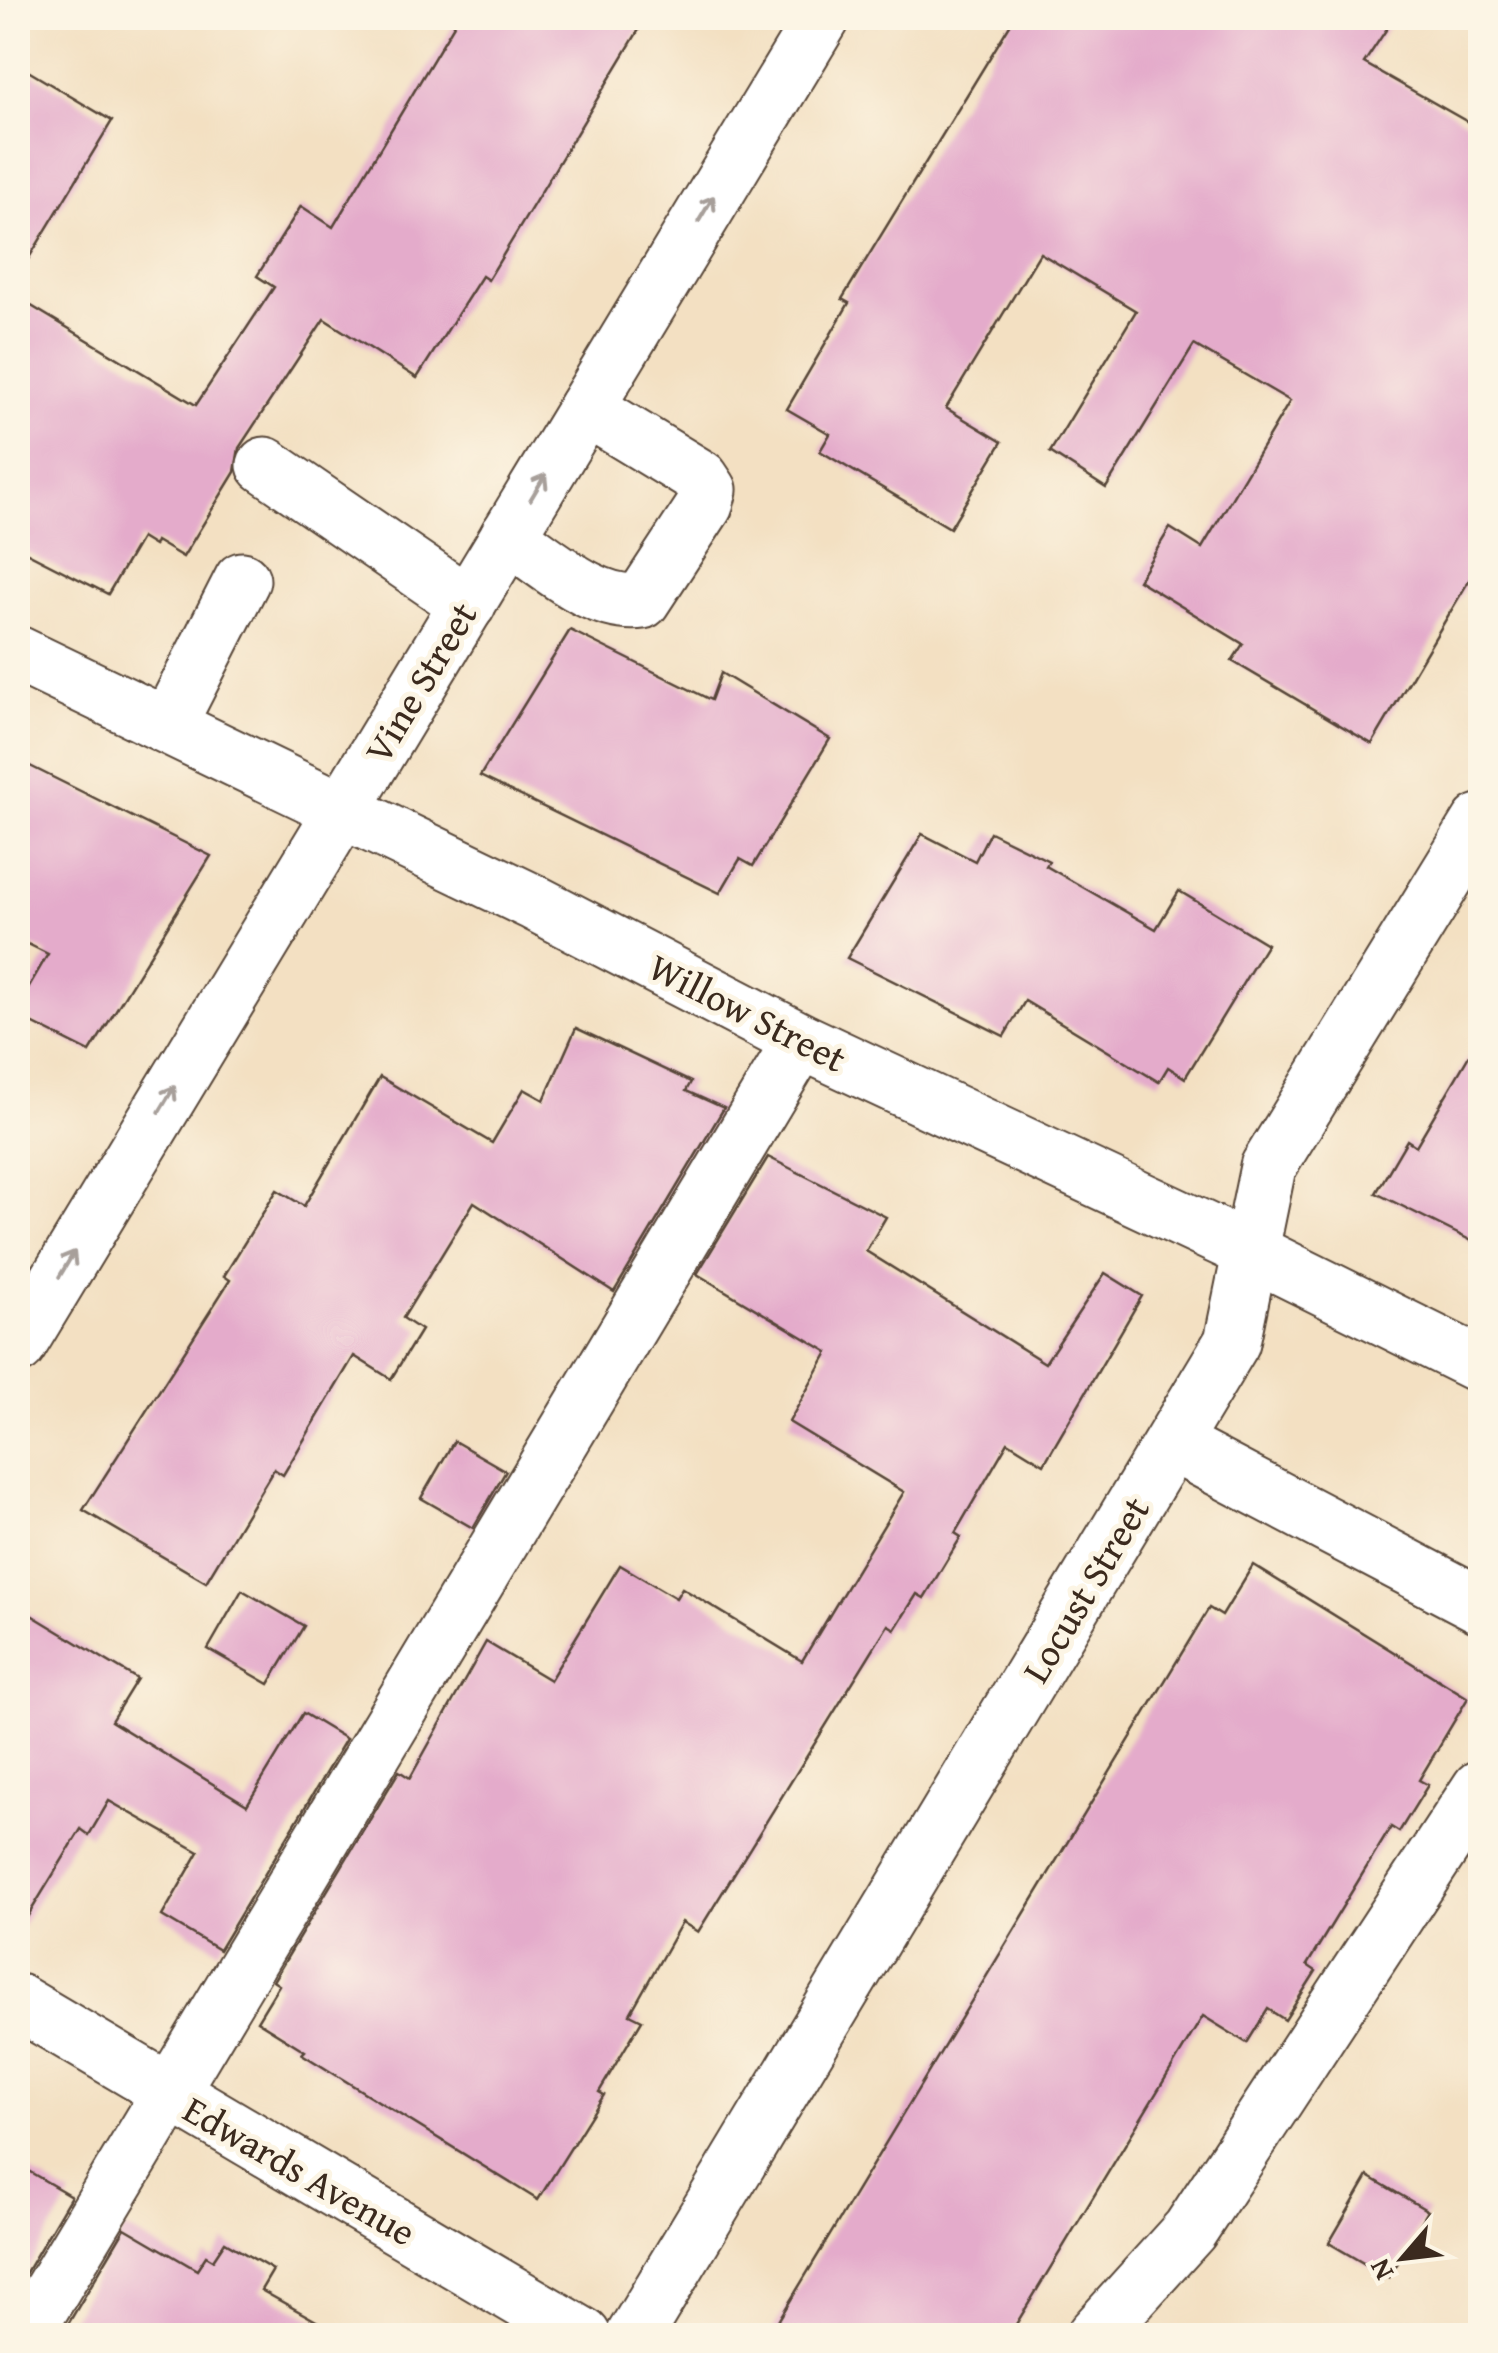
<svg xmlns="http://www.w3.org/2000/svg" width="1498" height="2353" font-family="'Gentium Book Plus',serif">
	<rect width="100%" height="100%" fill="#fcf5e5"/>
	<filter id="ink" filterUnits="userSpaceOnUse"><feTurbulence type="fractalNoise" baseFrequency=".01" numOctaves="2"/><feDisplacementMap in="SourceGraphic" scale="20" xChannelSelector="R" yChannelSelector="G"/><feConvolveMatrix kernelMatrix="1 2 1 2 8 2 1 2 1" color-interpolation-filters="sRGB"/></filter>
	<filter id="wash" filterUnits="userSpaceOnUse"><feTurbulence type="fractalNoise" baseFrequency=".0048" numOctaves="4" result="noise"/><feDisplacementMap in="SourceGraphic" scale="40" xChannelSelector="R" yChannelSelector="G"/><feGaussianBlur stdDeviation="2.25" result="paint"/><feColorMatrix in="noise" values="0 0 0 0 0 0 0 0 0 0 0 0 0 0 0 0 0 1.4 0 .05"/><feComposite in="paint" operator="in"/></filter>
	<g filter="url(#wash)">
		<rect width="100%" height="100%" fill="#f3e0c2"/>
		<g id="blocks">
			<!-- building -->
			<g fill="#e4abcb">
				<path d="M458,18H646L488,280L482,276L417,378L324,319L239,448L235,472L183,557L156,541L154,546L141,538L108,594L18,548V298L196,405L274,287L257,276L301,206L333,227Z"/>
				<path d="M1014,18H1394L1364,63L1480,129V562L1372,744L1232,661L1243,644L1138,580L1170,528L1202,548L1290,401L1194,345L1106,488L1050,452L1136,311L1040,253L946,408L1002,442L950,528L820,451L830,434L787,409L849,303L842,299Z"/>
				<path d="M18,65L112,121L18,276Z"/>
				<path d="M570,630L711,700L721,673L830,739L753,866L740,859L720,893L480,776Z"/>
				<path d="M18,760L211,856L90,1052L18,1016V1005L48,954L18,939Z"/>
				<path d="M990,832L1049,861L1046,866L1156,929L1179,891L1267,944L1185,1078L1168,1067L1159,1082L1025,1001L1004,1036L847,958L922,834L975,861Z"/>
				<path d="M576,1028L691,1082L686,1091L724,1108L614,1292L474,1202L403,1318L421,1330L391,1379L354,1356L283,1475L274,1469L206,1582L83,1510L230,1280L224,1276L277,1190L304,1206L380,1077L492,1143L524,1089L544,1100Z"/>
				<path d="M1480,1037V1245L1376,1193L1407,1140L1416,1146Z"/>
				<path d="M768,1157L886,1217L866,1251L1045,1363L1105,1273L1142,1296L1044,1464L1008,1442L955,1533L961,1537L924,1598L917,1594L895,1629L888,1625L698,1932L682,1922L630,2014L642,2020L599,2092L604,2095L538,2200L302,2054L305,2051L257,2021L279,1985L273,1981L399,1771L410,1778L486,1642L550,1680L620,1565L676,1598L682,1588L802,1661L904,1492L789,1422L828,1352L697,1274Z"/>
				<path d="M454,1441L506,1471L473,1528L421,1498Z"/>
				<path d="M1253,1565L1468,1698L1419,1780L1428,1785L1399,1832L1391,1827L1307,1965L1316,1971L1285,2020L1268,2009L1247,2043L1203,2016L1009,2336H769L1209,1608L1222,1616Z"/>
				<path d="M242,1590L304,1626L269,1684L208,1649Z"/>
				<path d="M18,1607L137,1679L111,1721L247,1805L303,1713L346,1739L219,1950L162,1916L199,1852L109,1801L89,1835L81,1829L18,1932Z"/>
				<path d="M18,2165L71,2196L18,2286Z"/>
				<path d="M1368,2176L1428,2211L1389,2278L1329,2243Z"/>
				<path d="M125,2228L197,2270L206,2256L213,2260L225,2242L273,2270L261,2290L343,2336H61Z"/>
			</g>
		</g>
	</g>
	<g filter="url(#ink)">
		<use href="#blocks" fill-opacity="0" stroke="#574537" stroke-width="2.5"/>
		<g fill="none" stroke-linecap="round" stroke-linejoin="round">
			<!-- minor casing -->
			<g stroke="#574537" stroke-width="59">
				<g id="minor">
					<path d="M265,465L468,604"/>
					<path d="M508,536C546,561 595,608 642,601L705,505L709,490L701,478L586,408"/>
					<path d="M168,725L242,580"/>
					<path d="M1173,1444L1480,1605"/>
					<path d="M18,2002L583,2336"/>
					<path d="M24,2336L801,1041"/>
					<path d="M634,2336L1232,1342L1268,1167L1480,822"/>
					<path d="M1094,2336L1190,2230L1480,1788"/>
				</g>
			</g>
			<!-- major casing -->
			<g stroke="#574537" stroke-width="59">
				<g id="major">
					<path d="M18,654L535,903L801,1041L1254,1253L1480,1365"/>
					<path d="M18,1346L822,18"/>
				</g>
			</g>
			<!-- minor -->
			<use href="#minor" stroke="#fff" stroke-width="55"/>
			<!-- major -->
			<use href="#major" stroke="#fff" stroke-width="55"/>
		</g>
		<!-- one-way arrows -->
		<defs><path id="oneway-shaft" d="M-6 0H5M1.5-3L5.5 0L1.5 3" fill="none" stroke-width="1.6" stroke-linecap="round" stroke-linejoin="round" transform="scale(2.5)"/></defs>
		<g stroke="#a79f9a">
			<use href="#oneway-shaft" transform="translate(706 209) rotate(-59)"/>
			<use href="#oneway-shaft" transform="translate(538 487) rotate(-59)"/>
			<use href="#oneway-shaft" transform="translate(167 1099) rotate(-59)"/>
			<use href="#oneway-shaft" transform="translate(67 1264) rotate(-59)"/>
		</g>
	</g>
	<g text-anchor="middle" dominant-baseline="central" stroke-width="10" stroke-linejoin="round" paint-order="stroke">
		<!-- street labels -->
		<g font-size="38" fill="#3b2a1e" stroke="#fcf5e5">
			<text transform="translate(420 682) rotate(-59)">Vine Street</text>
			<text transform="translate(748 1012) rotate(27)">Willow Street</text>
			<text transform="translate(1085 1589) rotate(-59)">Locust Street</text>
			<text transform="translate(300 2170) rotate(30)">Edwards Avenue</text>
		</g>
	</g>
	<!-- margin -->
	<rect width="1498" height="2353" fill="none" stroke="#fcf5e5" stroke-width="60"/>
	<!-- north arrow -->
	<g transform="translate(1403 2258) rotate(242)" stroke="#fcf5e5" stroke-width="8" paint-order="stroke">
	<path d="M0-8L18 38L0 25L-18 38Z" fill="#3b2a1e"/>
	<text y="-15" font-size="28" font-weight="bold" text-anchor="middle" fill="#3b2a1e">N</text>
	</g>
</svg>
